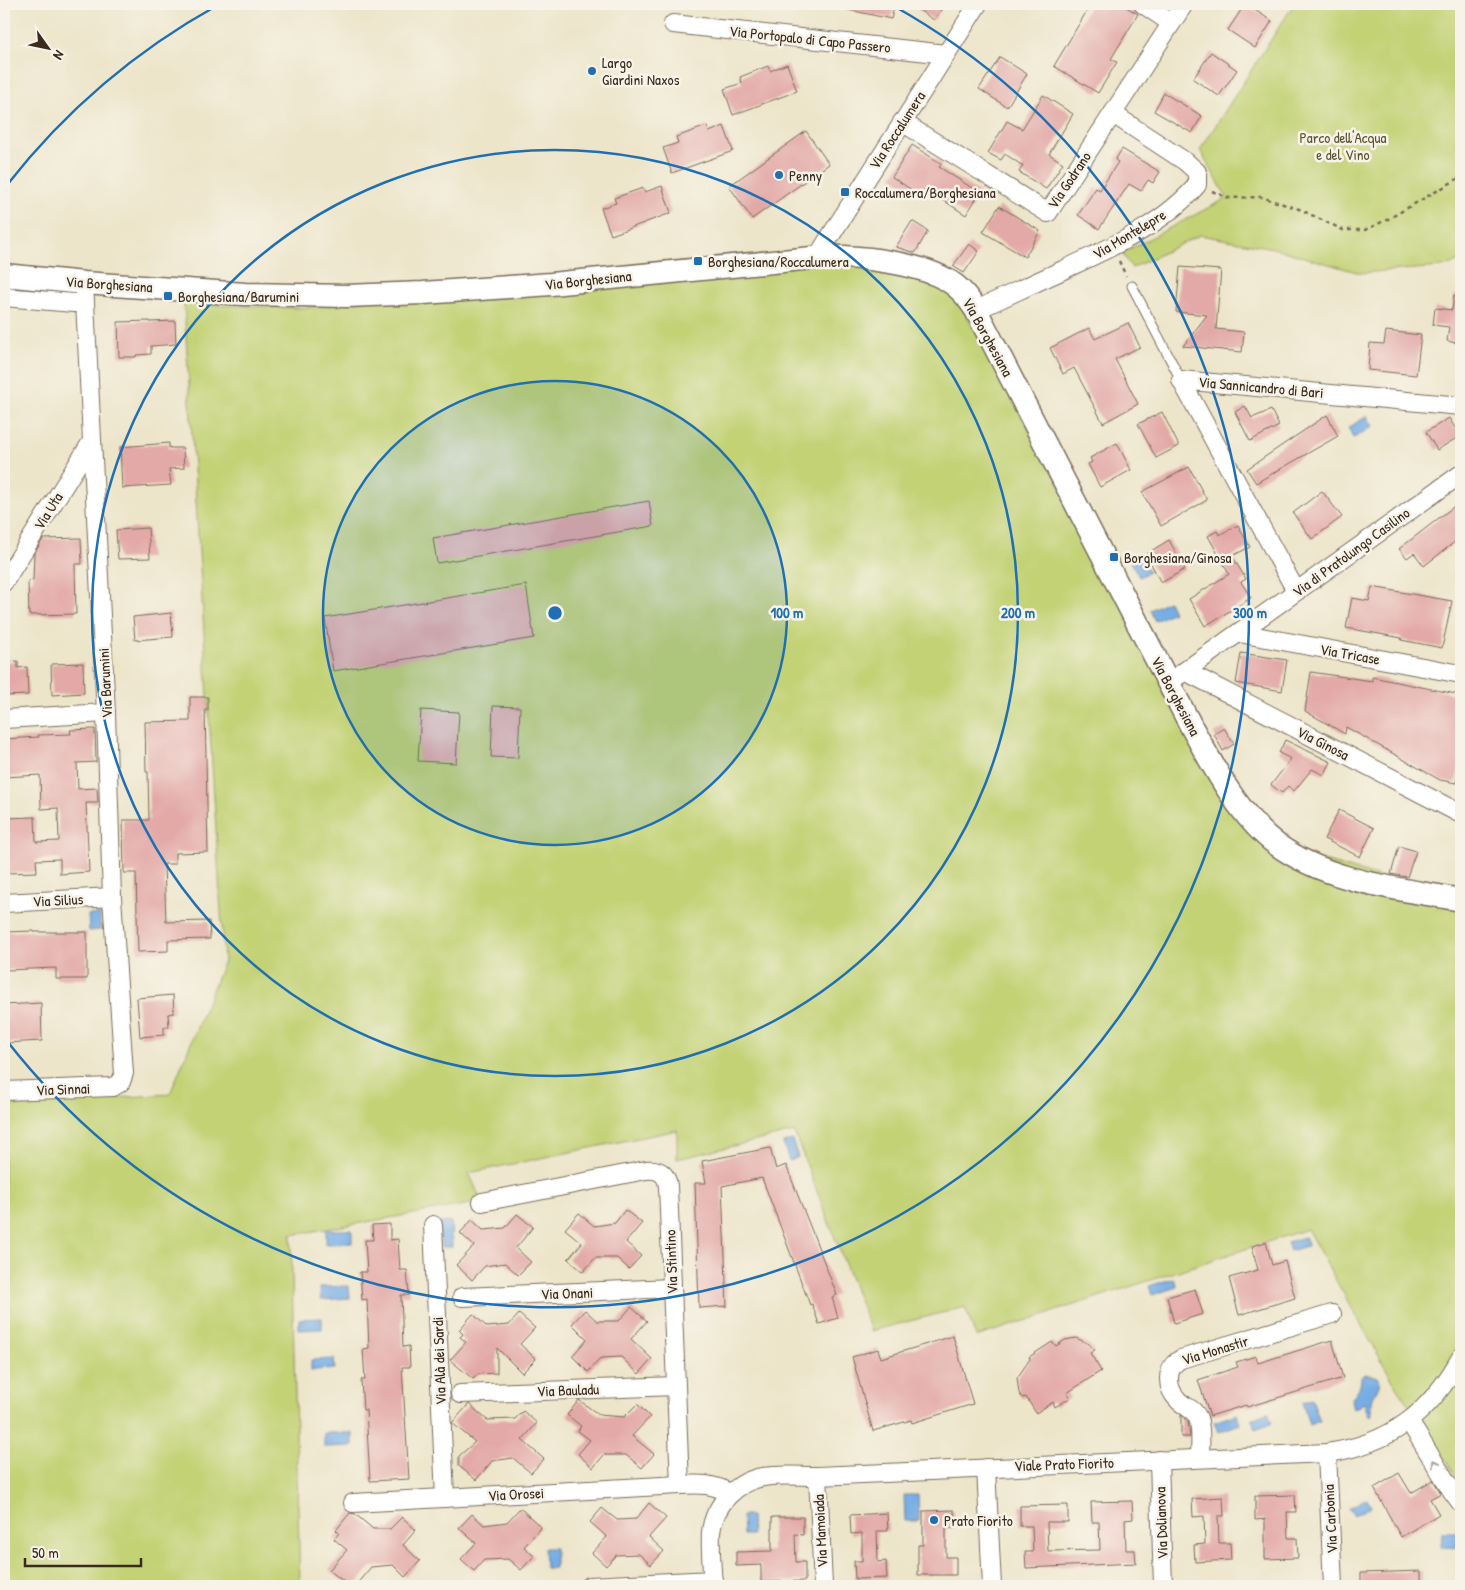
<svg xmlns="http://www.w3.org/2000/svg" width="1465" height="1590" font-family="'Patrick Hand',sans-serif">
	<rect width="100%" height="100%" fill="#f7f3e8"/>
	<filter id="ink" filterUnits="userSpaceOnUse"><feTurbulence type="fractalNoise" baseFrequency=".02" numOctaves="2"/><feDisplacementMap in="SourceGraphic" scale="10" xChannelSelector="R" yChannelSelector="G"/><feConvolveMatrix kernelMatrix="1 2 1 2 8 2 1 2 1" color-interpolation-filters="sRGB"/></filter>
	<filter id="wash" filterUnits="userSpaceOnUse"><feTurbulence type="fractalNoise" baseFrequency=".0096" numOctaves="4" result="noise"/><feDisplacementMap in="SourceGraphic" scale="20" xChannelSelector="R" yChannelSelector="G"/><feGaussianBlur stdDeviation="1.12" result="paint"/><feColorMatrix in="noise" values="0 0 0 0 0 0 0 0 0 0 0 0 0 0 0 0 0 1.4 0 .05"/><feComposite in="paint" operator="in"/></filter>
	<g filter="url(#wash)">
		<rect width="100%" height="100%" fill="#ede5ca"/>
		<!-- green -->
		<g fill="#c2d274" stroke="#7e7e49">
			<path d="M1294,4H1461V261L1442,267L1360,273L1273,248L1200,235L1132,268L1122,253L1227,198L1200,150Z"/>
			<path d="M822,257L947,280L1205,750L1285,850L1461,900V1483L1397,1388L1307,1229L976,1337L965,1307L871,1331L794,1132L677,1159V1130L469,1173L482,1202L291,1235L300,1586H4V1106L170,1094L224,961L184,304L302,308L423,293Z"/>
		</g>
		<!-- water -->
		<g fill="#76ade5" stroke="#586c82">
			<path d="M1367,416L1373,426L1354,438L1348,428Z"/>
			<path d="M1139,553L1149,572L1139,577L1129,558Z"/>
			<path d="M1168,601L1173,612L1155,621L1150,610Z"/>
			<path d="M100,914V930L89,931L88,915Z"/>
			<path d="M792,1140L798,1157L789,1161L783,1143Z"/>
			<path d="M451,1222L452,1247H441L439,1223Z"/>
			<path d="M326,1230H352V1243L326,1244Z"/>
			<path d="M1305,1237L1307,1246L1290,1251L1287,1242Z"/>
			<path d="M1174,1278L1177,1287L1152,1295L1149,1286Z"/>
			<path d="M349,1286L350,1298L321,1300L320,1287Z"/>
			<path d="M322,1318V1329L299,1330V1319Z"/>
			<path d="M334,1359L335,1369L311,1370V1360Z"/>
			<path d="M1366,1374L1378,1377L1380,1381C1376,1398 1368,1393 1372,1415L1370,1416L1368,1414L1364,1403L1357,1407L1353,1408L1351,1400L1359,1388L1362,1376Z"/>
			<path d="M1312,1399L1320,1421L1309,1425L1302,1402Z"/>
			<path d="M1268,1412L1272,1423L1255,1429L1252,1419Z"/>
			<path d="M1237,1414L1240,1424L1218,1432L1214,1422Z"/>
			<path d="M324,1433H353V1446L324,1447Z"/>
			<path d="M904,1495H918L919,1521H905Z"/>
			<path d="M1367,1498L1371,1506L1354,1516L1349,1508Z"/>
			<path d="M742,1516H751L752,1535H743Z"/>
			<path d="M1442,1532H1461V1548L1441,1547Z"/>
			<path d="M544,1548H555V1568H545Z"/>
		</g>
		<g id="blocks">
			<!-- building -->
			<g fill="#e3a9a7">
				<path d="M846,4H895L891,19L845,9Z"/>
				<path d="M910,4H945L934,20Z"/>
				<path d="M1091,4H1121L1138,14L1111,59L1117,62L1098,93L1054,66Z"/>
				<path d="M1245,4L1272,21L1255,48L1228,30Z"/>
				<path d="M1211,52L1237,70L1219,96L1193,79Z"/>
				<path d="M1000,57L1027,74L1007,107L979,89Z"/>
				<path d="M787,64L797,91L733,115L724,89L742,83L740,77L768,66L770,71Z"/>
				<path d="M1164,93L1202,116L1192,133L1154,111Z"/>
				<path d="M1043,95L1073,114L1049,154L1063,163L1046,189L1019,172L1023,166L1005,154L1001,160L988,153L1007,121L1022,129Z"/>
				<path d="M707,126L709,132L724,126L733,151L672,173L663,148L678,143L676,137Z"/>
				<path d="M806,131L829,164L752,219L729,186Z"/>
				<path d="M912,145L942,164L939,167L980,193L966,215L926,189L921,196L892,177Z"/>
				<path d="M1122,149L1160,172L1153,183L1148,180L1141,191L1129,184L1099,229L1078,215L1096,188L1100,190L1118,162L1115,160Z"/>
				<path d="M662,186L671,213L611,235L601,208L616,203L614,198L643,188L645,192Z"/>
				<path d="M999,206L1040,231L1025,257L983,232Z"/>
				<path d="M912,221L928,231L915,253L896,247Z"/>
				<path d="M969,244L979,251L964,273L953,266Z"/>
				<path d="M1180,267L1221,270L1216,329L1244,332L1242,352L1183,346L1207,315L1176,312Z"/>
				<path d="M1454,295L1461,296V344L1447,341L1449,327L1433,325L1435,308L1452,310Z"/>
				<path d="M150,321V322L175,321L176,344L151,346V354L136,355V357H119L118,322Z"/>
				<path d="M1128,323L1140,347L1115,359L1138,404L1103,423L1074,368L1063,374L1050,348L1089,328L1095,339Z"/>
				<path d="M1386,331L1421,335L1416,375L1368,370L1370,343L1384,344Z"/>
				<path d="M1245,406L1252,418L1271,410L1279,426L1250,441L1235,412Z"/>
				<path d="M1162,412L1179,446L1156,458L1138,424Z"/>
				<path d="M1327,415L1338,436L1256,483L1247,469Z"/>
				<path d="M1449,418L1460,436L1437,450L1426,432Z"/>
				<path d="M169,443V448H183L184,468L169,469L171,485L122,488L120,447Z"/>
				<path d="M1117,443L1131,470L1100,487L1088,464L1092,462L1090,458Z"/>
				<path d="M1189,467L1207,500L1161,526L1142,492Z"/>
				<path d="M1322,491L1342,517L1312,539L1293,513Z"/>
				<path d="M649,501L653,526L437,563L433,538Z"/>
				<path d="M1461,501V537L1424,566L1414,553L1407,558L1399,549Z"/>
				<path d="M1238,525L1250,547L1232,556L1246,579L1241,582L1251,598L1205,626L1189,599L1229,574L1208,536L1217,531L1219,535Z"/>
				<path d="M148,528L150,558L118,559L116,530Z"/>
				<path d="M81,538L82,564H75L76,614L29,615L28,581L33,580L34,554L43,539Z"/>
				<path d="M1169,540L1185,569L1161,583L1146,554Z"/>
				<path d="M526,585L534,638L333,671L325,618Z"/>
				<path d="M1372,587L1452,601L1442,648L1401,640L1402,638L1346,628L1352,598L1369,601Z"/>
				<path d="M171,613L173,637L135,640L133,617Z"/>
				<path d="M1241,653L1287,660L1282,691L1236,683Z"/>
				<path d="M18,661V668L27,667L28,695L4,696V662Z"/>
				<path d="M83,663L84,693L52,695L51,664Z"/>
				<path d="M1311,672L1372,681V677L1461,695V758L1456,783L1440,780L1346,727L1345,734L1305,711Z"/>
				<path d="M190,697H208V710H205L208,852L175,853V864H164L166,922L209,921L210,939L168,940V951L138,952L136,873H124L123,820H149L148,772H146L145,722L190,721Z"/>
				<path d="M493,706L520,707L518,758L491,757Z"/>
				<path d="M421,710L459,712L456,763L418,761Z"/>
				<path d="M1224,728L1234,744L1223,751L1214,734Z"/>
				<path d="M95,729L96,762L77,763L78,789L97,788L98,803H86L89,872L60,874V859L36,860L37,872L8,873L6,818L35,817L36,842L59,841L58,808L41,809L40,775L4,777V739L39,737L38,735L71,734L70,730Z"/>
				<path d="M1285,740L1331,762L1324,775L1312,769L1294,791L1288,786L1282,793L1271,785L1291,759L1279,753Z"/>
				<path d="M1339,810L1374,828L1360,857L1324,839Z"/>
				<path d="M1399,846L1416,851L1407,877L1391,874Z"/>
				<path d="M34,931V932H87V979H56V968L6,970L5,932Z"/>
				<path d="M173,995L174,1013L168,1014L169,1027H164V1035L140,1037L137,998Z"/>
				<path d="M41,1003L42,1041L5,1043L4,1005Z"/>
				<path d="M770,1148L776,1169L786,1165L837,1295L832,1297L838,1318L819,1324L812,1304L810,1305L762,1178L722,1186L727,1306L699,1308L695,1183H706L702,1161Z"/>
				<path d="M625,1210L642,1223L626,1242L641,1256L629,1269L617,1258H595L583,1272L568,1259L582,1243L565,1229L579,1213L594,1226L615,1223Z"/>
				<path d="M517,1214L533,1227L516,1248L531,1262L518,1275L505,1263L485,1266L472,1280L456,1265L474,1246L460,1233L472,1220L483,1230L505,1228Z"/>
				<path d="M390,1224V1240L398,1239L400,1270H407L409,1295H401L403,1347L409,1346L410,1367H402L409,1479L370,1481L366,1410H363L361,1380H365L363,1349L369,1348L367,1299L362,1300L360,1272H367L365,1240H373L372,1225Z"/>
				<path d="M1266,1242L1272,1265L1285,1261L1295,1298L1239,1315L1229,1278L1258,1270L1252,1246Z"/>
				<path d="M1195,1289L1203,1314L1174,1323L1167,1297Z"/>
				<path d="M631,1307L647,1321L631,1339L652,1359L639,1374L621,1357L601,1358L588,1372L572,1356L587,1339L572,1324L585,1310L597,1321H619Z"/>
				<path d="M473,1314L487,1327L509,1325L519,1314L535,1328L520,1344L536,1359L522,1373L497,1348V1373L478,1374L473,1379L450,1360L466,1342L460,1337L463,1334L459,1330Z"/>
				<path d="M953,1336L973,1404L912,1423L911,1420L873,1431L852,1357L878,1349L881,1358Z"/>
				<path d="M1076,1338L1087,1343L1095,1350L1090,1353L1101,1371L1067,1393L1070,1398L1055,1407L1053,1402L1036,1413L1026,1397L1022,1398L1019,1393L1017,1378L1030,1359L1029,1357L1052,1342L1056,1346L1065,1340Z"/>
				<path d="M1332,1340L1343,1378L1247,1407L1246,1405L1210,1416L1198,1380L1238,1367L1236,1362L1256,1356L1258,1363Z"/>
				<path d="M579,1400L599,1415L624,1417L637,1404L650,1417L632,1436L654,1454L642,1468L626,1455H604L593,1468L578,1454L590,1440L578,1431L581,1426L567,1415Z"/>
				<path d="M469,1404L487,1420L515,1419L523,1411L537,1423L522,1440L544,1459L531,1473L513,1458L492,1461L476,1480L459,1466V1456L475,1442L452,1423Z"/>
				<path d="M1181,1415L1188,1422L1190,1437H1181Z"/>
				<path d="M1399,1473L1411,1493L1433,1480L1441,1493L1430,1499L1439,1514L1401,1537L1374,1488Z"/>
				<path d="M1295,1495L1296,1512H1287L1288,1538H1297L1298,1558L1265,1559V1519L1255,1520V1496Z"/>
				<path d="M1223,1497L1224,1516H1218L1219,1543H1230L1231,1560L1195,1562L1194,1545L1205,1544L1204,1516L1193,1517L1192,1499Z"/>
				<path d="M1132,1501L1133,1519L1125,1520L1126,1550H1135L1136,1563L1026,1568L1025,1552H1033L1032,1526H1020V1506L1068,1505V1522H1047L1048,1551L1100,1550L1099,1522H1092L1091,1502Z"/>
				<path d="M649,1503L666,1518L649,1537L664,1551L651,1565L639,1554L616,1555L606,1566L592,1553L607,1537L590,1522L602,1508L617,1520L636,1519Z"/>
				<path d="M520,1508L541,1527L524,1547L534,1556L521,1570L508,1559L484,1560L474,1571L461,1559L476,1543L459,1528L472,1514L484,1525L507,1522Z"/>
				<path d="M954,1510L955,1528H946V1557H956V1575H918V1545H923V1511Z"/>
				<path d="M350,1513L355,1514L373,1529H390L402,1517L416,1530L403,1545L420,1561L405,1577L393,1565L371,1567L355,1586H349L329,1570L347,1550L334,1539L339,1533L336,1530Z"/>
				<path d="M887,1513L888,1531H877L878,1562L886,1561L887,1578L855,1579L854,1561H862V1533L851,1534L850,1515Z"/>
				<path d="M772,1517H803V1535L795,1534L796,1562H805V1581L761,1582V1565L736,1566V1552L772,1551Z"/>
				<path d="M1421,1571V1586H1361V1573Z"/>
			</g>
		</g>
	</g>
	<g filter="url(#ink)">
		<use href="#blocks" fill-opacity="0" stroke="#796b5a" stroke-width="1"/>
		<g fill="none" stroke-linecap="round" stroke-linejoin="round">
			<!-- service casing -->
			<g stroke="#796b5a" stroke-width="11">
				<path id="service" d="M1132,286L1181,380"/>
			</g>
			<!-- minor casing -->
			<g stroke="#796b5a" stroke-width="20">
				<g id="minor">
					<path d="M1143,4L1171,23"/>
					<path d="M673,24L946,54"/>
					<path d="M902,122L1048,213L1184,4"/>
					<path d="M817,257L978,4"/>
					<path d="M4,297L85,304"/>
					<path d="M976,310C1005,297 1034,283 1063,270C1110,248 1163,225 1197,185V172L1186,162L1113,114"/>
					<path d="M4,582L92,441"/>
					<path d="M1296,591L1181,380L1461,406"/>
					<path d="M1239,633L1461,674"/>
					<path d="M1185,671L1461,814"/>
					<path d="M1168,683L1461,474"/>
					<path d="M4,719L106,713"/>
					<path d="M4,903L112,897"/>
					<path d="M4,1091L113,1087L121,1082L124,1073L112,897L106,713L84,283"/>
					<path d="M482,1202L646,1170C659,1169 666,1173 668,1186L680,1485C698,1484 714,1483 730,1494"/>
					<path d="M433,1225L445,1498"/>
					<path d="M462,1297L672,1288"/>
					<path d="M460,1394L676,1386"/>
					<path d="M1409,1421L1452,1491L1461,1503"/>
					<path d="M1327,1453L1333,1586"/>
					<path d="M1200,1458C1200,1445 1202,1430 1198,1418C1194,1408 1184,1407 1178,1400C1166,1388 1165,1367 1181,1359L1332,1314"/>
					<path d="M1159,1460L1163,1586"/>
					<path d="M986,1468L992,1586"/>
					<path d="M818,1476L823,1586"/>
					<path d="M353,1503L680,1485"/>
					<path d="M589,1586L713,1580"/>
					<path d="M713,1586C712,1569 710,1550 711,1532C714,1505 737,1481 763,1477C781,1474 800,1476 818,1476L1327,1453C1391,1444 1430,1413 1461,1357"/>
				</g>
			</g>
			<!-- tertiary casing -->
			<g stroke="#796b5a" stroke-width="25">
				<path id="tertiary" d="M4,275L84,283L245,294L346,296L423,293L551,284L822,257C857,256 916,262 947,280C960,287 968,298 976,310C1031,416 1086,522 1140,628C1157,661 1174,693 1191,726C1213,766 1239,816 1276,844C1329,883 1398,888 1461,900"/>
			</g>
			<!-- path -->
			<g stroke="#796b5a" stroke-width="2.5" stroke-dasharray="4 4" stroke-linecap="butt">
				<path d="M1212,191L1228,198L1261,197L1299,209L1343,230H1365L1390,218L1461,177"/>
				<path d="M1119,261L1126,276"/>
			</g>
			<!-- service -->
			<use href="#service" stroke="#fff" stroke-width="9"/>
			<!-- minor -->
			<use href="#minor" stroke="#fff" stroke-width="18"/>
			<!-- tertiary -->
			<use href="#tertiary" stroke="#fff" stroke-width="22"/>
		</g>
		<!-- one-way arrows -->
		<defs><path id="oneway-chevron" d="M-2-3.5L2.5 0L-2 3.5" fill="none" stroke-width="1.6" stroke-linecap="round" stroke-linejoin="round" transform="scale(1.25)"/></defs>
		<use stroke="#a79f9a" href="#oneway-chevron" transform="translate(1435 1463) rotate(-121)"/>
	</g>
	<!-- distance rings -->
	<circle cx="555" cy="613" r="232" fill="#1f6fb2" fill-opacity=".12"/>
	<g fill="none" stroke="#1f6fb2" stroke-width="2.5">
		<circle cx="555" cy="613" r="232"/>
		<circle cx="555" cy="613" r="463"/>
		<path d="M7 185A695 695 0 0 1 218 5M892 5A695 695 0 1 1 7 1041"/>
	</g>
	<!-- markers -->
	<g fill="#1f6fb2" stroke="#f7f3e8" stroke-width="2">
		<circle cx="592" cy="71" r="5"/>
		<circle cx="779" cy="175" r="5"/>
		<rect x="840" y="187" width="10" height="10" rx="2.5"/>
		<rect x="693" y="256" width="10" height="10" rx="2.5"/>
		<rect x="163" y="291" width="10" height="10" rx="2.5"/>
		<rect x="1109" y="552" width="10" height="10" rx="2.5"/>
		<circle cx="934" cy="1520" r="5"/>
	</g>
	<g text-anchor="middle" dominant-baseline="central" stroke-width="5" stroke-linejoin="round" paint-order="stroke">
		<!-- street labels -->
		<g font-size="15" fill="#3b2a1e" stroke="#f7f3e8">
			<text transform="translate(810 39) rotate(6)">Via Portopalo di Capo Passero</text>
			<text transform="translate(897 130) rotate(-57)">Via Roccalumera</text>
			<text transform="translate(1069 180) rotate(-56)">Via Godrano</text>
			<text transform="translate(1129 234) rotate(-31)">Via Montelepre</text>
			<text transform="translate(588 280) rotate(-6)">Via Borghesiana</text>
			<text transform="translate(109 284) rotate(4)">Via Borghesiana</text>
			<text transform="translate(988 337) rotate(61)">Via Borghesiana</text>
			<text transform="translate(1261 387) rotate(5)">Via Sannicandro di Bari</text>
			<text transform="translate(48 511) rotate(-58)">Via Uta</text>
			<text transform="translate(1351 552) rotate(-36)">Via di Pratolungo Casilino</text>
			<text transform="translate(1350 654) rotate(10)">Via Tricase</text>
			<text transform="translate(105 683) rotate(-93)">Via Barumini</text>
			<text transform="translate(1176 696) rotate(62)">Via Borghesiana</text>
			<text transform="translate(1323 743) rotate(27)">Via Ginosa</text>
			<text transform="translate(58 900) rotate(-3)">Via Silius</text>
			<text transform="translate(63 1089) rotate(-2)">Via Sinnai</text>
			<text transform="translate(671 1262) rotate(-92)">Via Stintino</text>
			<text transform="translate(567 1293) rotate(-2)">Via Onani</text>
			<text transform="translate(1215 1350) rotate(-17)">Via Monastir</text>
			<text transform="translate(439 1361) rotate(-92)">Via Alà dei Sardi</text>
			<text transform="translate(568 1390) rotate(-2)">Via Bauladu</text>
			<text transform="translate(1064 1464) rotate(-2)">Viale Prato Fiorito</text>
			<text transform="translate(516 1494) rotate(-3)">Via Orosei</text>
			<text transform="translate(1330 1519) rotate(-93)">Via Carbonia</text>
			<text transform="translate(1161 1523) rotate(-92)">Via Dolianova</text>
			<text transform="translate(820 1531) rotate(-93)">Via Mamoiada</text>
		</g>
		<!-- poi labels -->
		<g font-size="15" fill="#3b2a1e" stroke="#f7f3e8" text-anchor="start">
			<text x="602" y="62">Largo<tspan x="602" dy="17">Giardini Naxos</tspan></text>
			<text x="789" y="175">Penny</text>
			<text x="855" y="192">Roccalumera/Borghesiana</text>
			<text x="708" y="261">Borghesiana/Roccalumera</text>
			<text x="178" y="296">Borghesiana/Barumini</text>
			<text x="1124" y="557">Borghesiana/Ginosa</text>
			<text x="944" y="1520">Prato Fiorito</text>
		</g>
		<!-- park labels -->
		<g font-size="15" fill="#5d5434" stroke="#f7f3e8">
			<text x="1343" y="137">Parco dell'Acqua<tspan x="1343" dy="17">e del Vino</tspan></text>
		</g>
	</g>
	<circle cx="555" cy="613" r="8" fill="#1f6fb2" stroke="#f7f3e8" stroke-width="2.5"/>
	<g font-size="15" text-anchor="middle" font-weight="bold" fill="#1f6fb2" stroke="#f7f3e8" stroke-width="5" stroke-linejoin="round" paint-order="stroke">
		<text x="787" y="618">100 m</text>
		<text x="1018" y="618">200 m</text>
		<text x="1250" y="618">300 m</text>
	</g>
	<!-- margin -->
	<rect width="1465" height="1590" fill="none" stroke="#f7f3e8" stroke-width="20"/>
	<!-- north arrow -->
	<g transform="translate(48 48) rotate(123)" stroke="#f7f3e8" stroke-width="4" paint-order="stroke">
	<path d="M0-4L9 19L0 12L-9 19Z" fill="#3b2a1e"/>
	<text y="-8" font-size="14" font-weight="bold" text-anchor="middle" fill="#3b2a1e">N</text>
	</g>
	<!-- scale -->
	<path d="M25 1558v8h116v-8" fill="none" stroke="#3b2a1e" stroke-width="2.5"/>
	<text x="32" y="1558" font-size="15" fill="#3b2a1e" stroke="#f7f3e8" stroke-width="4" paint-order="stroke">50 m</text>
</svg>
